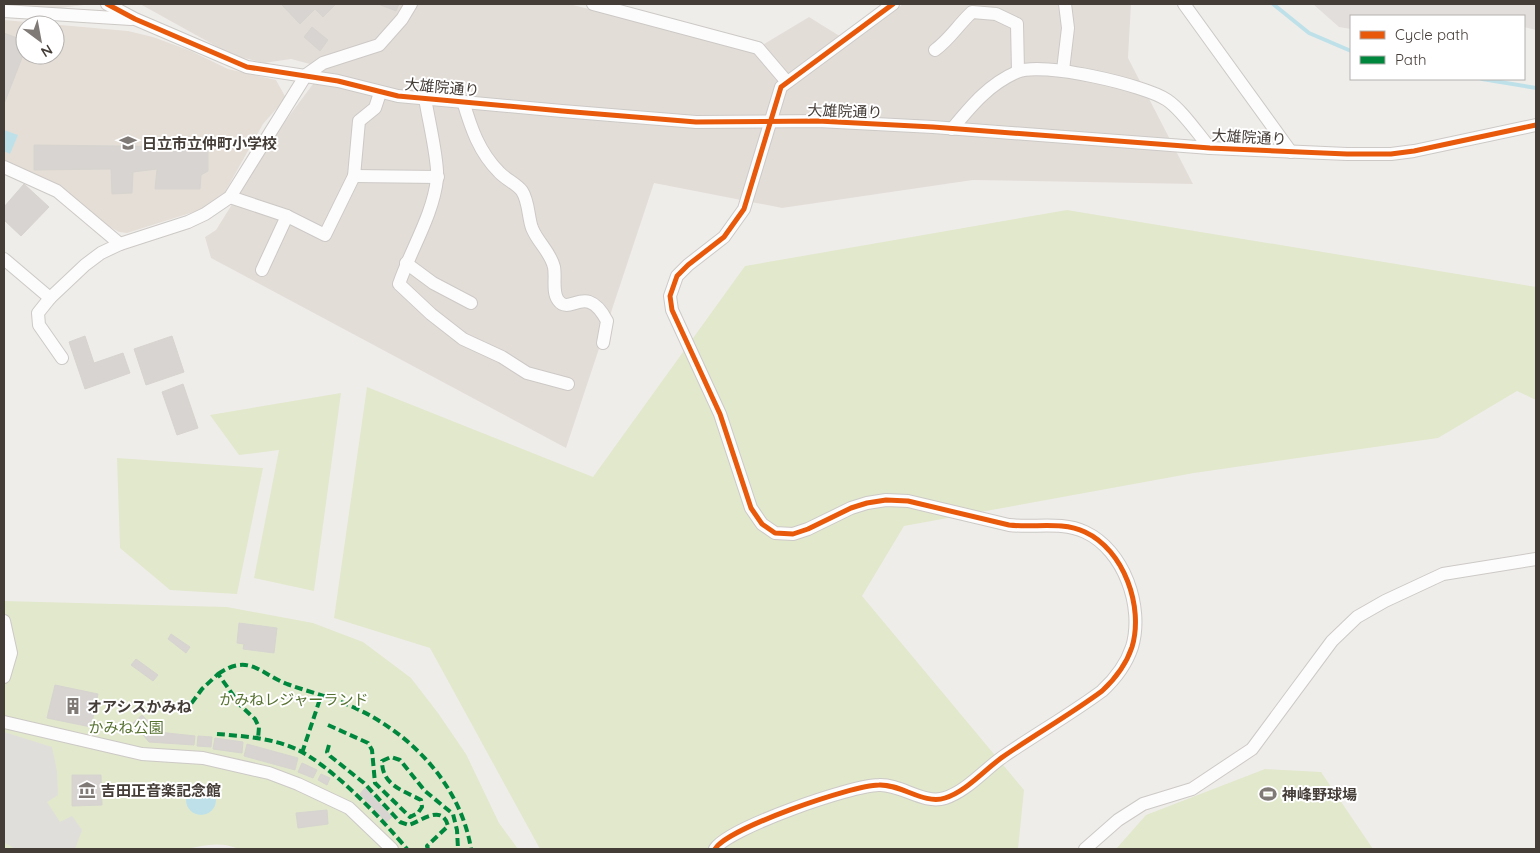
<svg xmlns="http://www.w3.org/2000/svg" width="1540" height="853" font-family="Quicksand,'Noto Sans JP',sans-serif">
	<rect width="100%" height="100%" fill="#efedea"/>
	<!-- residential -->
	<g fill="#e3ddd8">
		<path d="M4,4H92L4,15Z"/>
		<path d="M140,4H569L754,50L809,17L851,43L903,4H1131L1128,58L1193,184L973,180L782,208L654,183L566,448L211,258L205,237L216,230L277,132L325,68L291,59L264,63L232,55Z"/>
	</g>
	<!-- industrial -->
	<path fill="#e2dedb" d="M1313,4H1536V30L1524,27V16H1351V29L1339,27Z"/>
	<!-- education -->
	<path fill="#e5ded6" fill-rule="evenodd" d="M4,20L128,31L153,37L191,51L228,69L276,80L286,98L263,124L225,192L214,201L203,209L127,233L119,232L103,223L62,189L47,180L4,162ZM25,25H55V55H25Z"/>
	<!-- green -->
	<g fill="#e2e8cc">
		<path d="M1067,210L1536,287V400L1517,391L1438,438L1194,473L904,526L862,596L1024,790L1018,849H540L430,648L334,618L367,387L593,477L745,266Z"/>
		<path d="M341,393L314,591L254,578L279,450L239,455L210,415Z"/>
		<path d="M117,458L263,468L237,594L170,590L120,548Z"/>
		<path d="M4,601L227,607L313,623L363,642L411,678L438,713L466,754L499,823L518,849H239C221,841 205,845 186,849H4Z"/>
		<path d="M1265,769L1321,772L1373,849H1116L1146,815Z"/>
	</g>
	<!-- parking -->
	<path fill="#e0dedb" d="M4,732L52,747L57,771L58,795L47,802L60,822L72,816L82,830L75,849H15L4,842Z"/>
	<!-- water -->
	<g fill="#bee1e9">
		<path d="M4,130L18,135L10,154L4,151Z"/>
		<circle cx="201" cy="800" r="15"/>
	</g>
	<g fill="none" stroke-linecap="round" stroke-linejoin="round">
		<!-- stream -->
		<g stroke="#bee1e9" stroke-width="4">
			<path d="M1273,4L1309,33L1351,51"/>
			<path d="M1482,79L1536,88"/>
		</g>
	</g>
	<!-- building -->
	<g fill="#d7d4d1" stroke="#d7d4d0">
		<path d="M281,4H336L323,17L315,9L300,24Z"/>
		<path d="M378,4H399L396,11Z"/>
		<path d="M312,27L328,40L320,51L304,37Z"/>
		<path d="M4,33L25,41V50L4,104Z"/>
		<path d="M34,145L208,147V171L201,175L200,189H155L157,169L133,172L132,193L112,194L111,169L34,170Z"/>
		<path d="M24,184L49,207L21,236L4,220V207Z"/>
		<path d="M85,336L94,363L123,353L130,373L85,389L69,342Z"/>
		<path d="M172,336L184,372L146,385L134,349Z"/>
		<path d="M183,384L198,428L177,435L162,392Z"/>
		<path d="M239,623L277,628L274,653L243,649L244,644L237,643Z"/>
		<path d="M171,634L190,647L186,653L168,639Z"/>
		<path d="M136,659L158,675L153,681L131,665Z"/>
		<path d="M55,685L98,694L91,727L47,718Z"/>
		<path d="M142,715L158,732L195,736L194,745L149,742L133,723Z"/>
		<path d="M198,736L212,737L211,747L197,746Z"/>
		<path d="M215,738L243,742L242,753L213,749Z"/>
		<path d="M247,744L298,758L295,770L244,756Z"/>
		<path d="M302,763L317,770L313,778L298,772Z"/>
		<path d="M321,774L330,778L327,785L318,780Z"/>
		<path d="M72,775H101L102,805L72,806Z"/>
		<path d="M365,788L392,817L386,822L360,794Z"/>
		<path d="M327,810L328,824L298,828L296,813Z"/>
	</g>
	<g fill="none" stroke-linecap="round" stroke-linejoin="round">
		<!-- minor casing -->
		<g stroke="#ccc9c6" stroke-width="14">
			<g id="minor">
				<path d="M107,4L135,19L247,67L338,81L398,96L562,111L696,122L818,121L933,127L1210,148L1347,154H1391L1414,151L1536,125"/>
				<path d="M593,4L758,48L787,82"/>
				<path d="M1184,4L1291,152"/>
				<path d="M4,11L131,19"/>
				<path d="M935,50C951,38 957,26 972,12L996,14L1017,24L1018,71"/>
				<path d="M1063,70L1068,28L1065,4"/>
				<path d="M425,98C428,118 439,162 437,179C433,215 411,249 399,284L431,314L463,339L502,357L527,373L568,384"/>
				<path d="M463,101C471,128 479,152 499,172C505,179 517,184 522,191C529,202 528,217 532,228C538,243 550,251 554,267C556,277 552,292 558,300C570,317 586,281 607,321L603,343"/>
				<path d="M952,129C971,106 989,84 1017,72C1041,61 1145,85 1167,100C1182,110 1198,134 1210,148"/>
				<path d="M4,167L57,191L120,244"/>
				<path d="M354,176L438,177"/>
				<path d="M230,197L287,216"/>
				<path d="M4,259L50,298"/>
				<path d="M406,263L433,283L471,303"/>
				<path d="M262,270L287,216L325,235L354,176L359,121L375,108L380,93"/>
				<path d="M62,358L39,325L38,313L50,298L85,265L101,253L120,244L188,222L205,214L230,197L306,75L323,63L379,45L402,19L411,4"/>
				<path d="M4,621L11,653L4,677"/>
				<path d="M4,722L142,754L203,758L269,773L298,784L349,808L392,849"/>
				<path d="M715,849C728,828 852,785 879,785C901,784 924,805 945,798C967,791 985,769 1004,756C1036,734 1071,714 1102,691C1115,679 1126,665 1132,647C1144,607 1124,550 1085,532C1062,521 1034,528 1009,525L908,501L886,500L867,503L851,508L808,529L793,534L775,533L762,524L751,508L720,414L672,310L670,296L677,276L688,265L724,237L744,209L781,87L893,4"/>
				<path d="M1085,849L1118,820L1143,804L1192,789L1252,749L1332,641L1357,617L1385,601L1443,574L1536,559"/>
			</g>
		</g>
		<!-- minor -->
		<use href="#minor" stroke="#fdfcfc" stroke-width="12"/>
		<!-- quiet -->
		<g stroke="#00873e" stroke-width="4" stroke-dasharray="8 4" stroke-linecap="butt">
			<path d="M218,674C249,653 259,673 287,684C309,692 334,698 355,708C412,734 461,786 471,849"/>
			<path d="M182,706L188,708L202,689L218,674L241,706L255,719L259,727L258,739"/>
			<path d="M328,725L368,743L372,750L375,783L410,817L418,813L422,807L421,800C402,790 382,785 382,761L391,757L400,760L425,791L453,814L457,830L458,849"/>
			<path d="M217,734C243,736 272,738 296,749C332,766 382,819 407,849"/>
			<path d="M329,745L327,752L330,756L364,783L400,822L409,825C423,820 442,804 448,826L427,846L428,849"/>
			<path d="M302,753L321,696"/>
		</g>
		<!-- cycleway casing -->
		<g stroke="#fff" stroke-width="8">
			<g id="cycleway">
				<path d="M107,4L135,19L247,67L338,81L398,96L562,111L696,122L818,121L933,127L1210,148L1347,154H1391L1414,151L1536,125"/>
				<path d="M715,849C728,828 852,785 879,785C901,784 924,805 945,798C967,791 985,769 1004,756C1036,734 1071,714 1102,691C1115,679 1126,665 1132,647C1144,607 1124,550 1085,532C1062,521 1034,528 1009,525L908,501L886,500L867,503L851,508L808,529L793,534L775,533L762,524L751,508L720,414L672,310L670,296L677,276L688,265L724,237L744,209L781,87L893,4"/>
			</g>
		</g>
		<!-- cycleway -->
		<use href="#cycleway" stroke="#e8590c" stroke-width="5"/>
	</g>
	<!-- icons -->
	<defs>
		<g id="school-bare" transform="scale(1.35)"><path d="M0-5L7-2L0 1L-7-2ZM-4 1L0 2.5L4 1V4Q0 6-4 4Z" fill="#807a76" stroke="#fff" stroke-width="2.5" paint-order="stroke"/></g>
		<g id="building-bare" transform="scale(1.35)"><path d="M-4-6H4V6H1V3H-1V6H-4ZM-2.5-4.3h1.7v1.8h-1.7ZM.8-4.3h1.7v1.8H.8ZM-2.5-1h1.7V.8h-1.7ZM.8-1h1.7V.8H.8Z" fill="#807a76" stroke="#fff" stroke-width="2.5" paint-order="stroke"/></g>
		<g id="museum-bare" transform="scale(1.35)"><path d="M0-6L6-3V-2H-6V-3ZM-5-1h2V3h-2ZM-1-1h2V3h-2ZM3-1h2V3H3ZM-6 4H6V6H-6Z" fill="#807a76" stroke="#fff" stroke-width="2.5" paint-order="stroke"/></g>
		<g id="stadium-bare" transform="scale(1.35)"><path d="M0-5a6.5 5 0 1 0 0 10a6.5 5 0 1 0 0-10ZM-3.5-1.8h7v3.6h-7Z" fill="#807a76" stroke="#fff" stroke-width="2.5" paint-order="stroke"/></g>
	</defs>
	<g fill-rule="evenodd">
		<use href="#school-bare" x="128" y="143"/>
		<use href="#building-bare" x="73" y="706"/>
		<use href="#museum-bare" x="87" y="790"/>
		<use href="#stadium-bare" x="1268" y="794"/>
	</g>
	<g text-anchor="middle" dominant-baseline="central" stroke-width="4" stroke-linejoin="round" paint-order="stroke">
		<!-- street labels -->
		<g font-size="15" fill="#443c37" stroke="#fff">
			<text transform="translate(442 87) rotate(5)">大雄院通り</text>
			<text transform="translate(845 111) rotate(2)">大雄院通り</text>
			<text transform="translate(1249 137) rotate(3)">大雄院通り</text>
		</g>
		<!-- poi labels -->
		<g font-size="15" font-weight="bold" fill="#443c37" stroke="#fff" text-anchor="start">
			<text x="142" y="143">日立市立仲町小学校</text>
			<text x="87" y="706">オアシスかみね</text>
			<text x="101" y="790">吉田正音楽記念館</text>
			<text x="1282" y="794">神峰野球場</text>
		</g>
		<!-- park labels -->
		<g font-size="15" fill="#56712f" stroke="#fff">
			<text x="294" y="699">かみねレジャーランド</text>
			<text x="126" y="727">かみね公園</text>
		</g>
	</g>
	<!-- border -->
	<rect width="1540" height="853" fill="none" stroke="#443c37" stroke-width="10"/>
	<!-- legend -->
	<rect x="1350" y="15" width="175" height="65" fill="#ffffff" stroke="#b4b1af"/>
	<rect x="1360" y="31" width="25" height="8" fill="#e8590c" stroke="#b4b1af"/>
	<text x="1395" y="40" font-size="15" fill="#443c37">Cycle path</text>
	<rect x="1360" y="56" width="25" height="8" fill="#00873e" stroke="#b4b1af"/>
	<text x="1395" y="65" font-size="15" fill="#443c37">Path</text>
	<!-- north arrow -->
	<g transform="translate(40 40) rotate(148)"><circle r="24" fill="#ffffff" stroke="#b4b1af"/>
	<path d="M0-4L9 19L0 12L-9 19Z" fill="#807a76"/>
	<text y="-8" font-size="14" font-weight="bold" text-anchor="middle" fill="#443c37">N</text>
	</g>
</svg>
